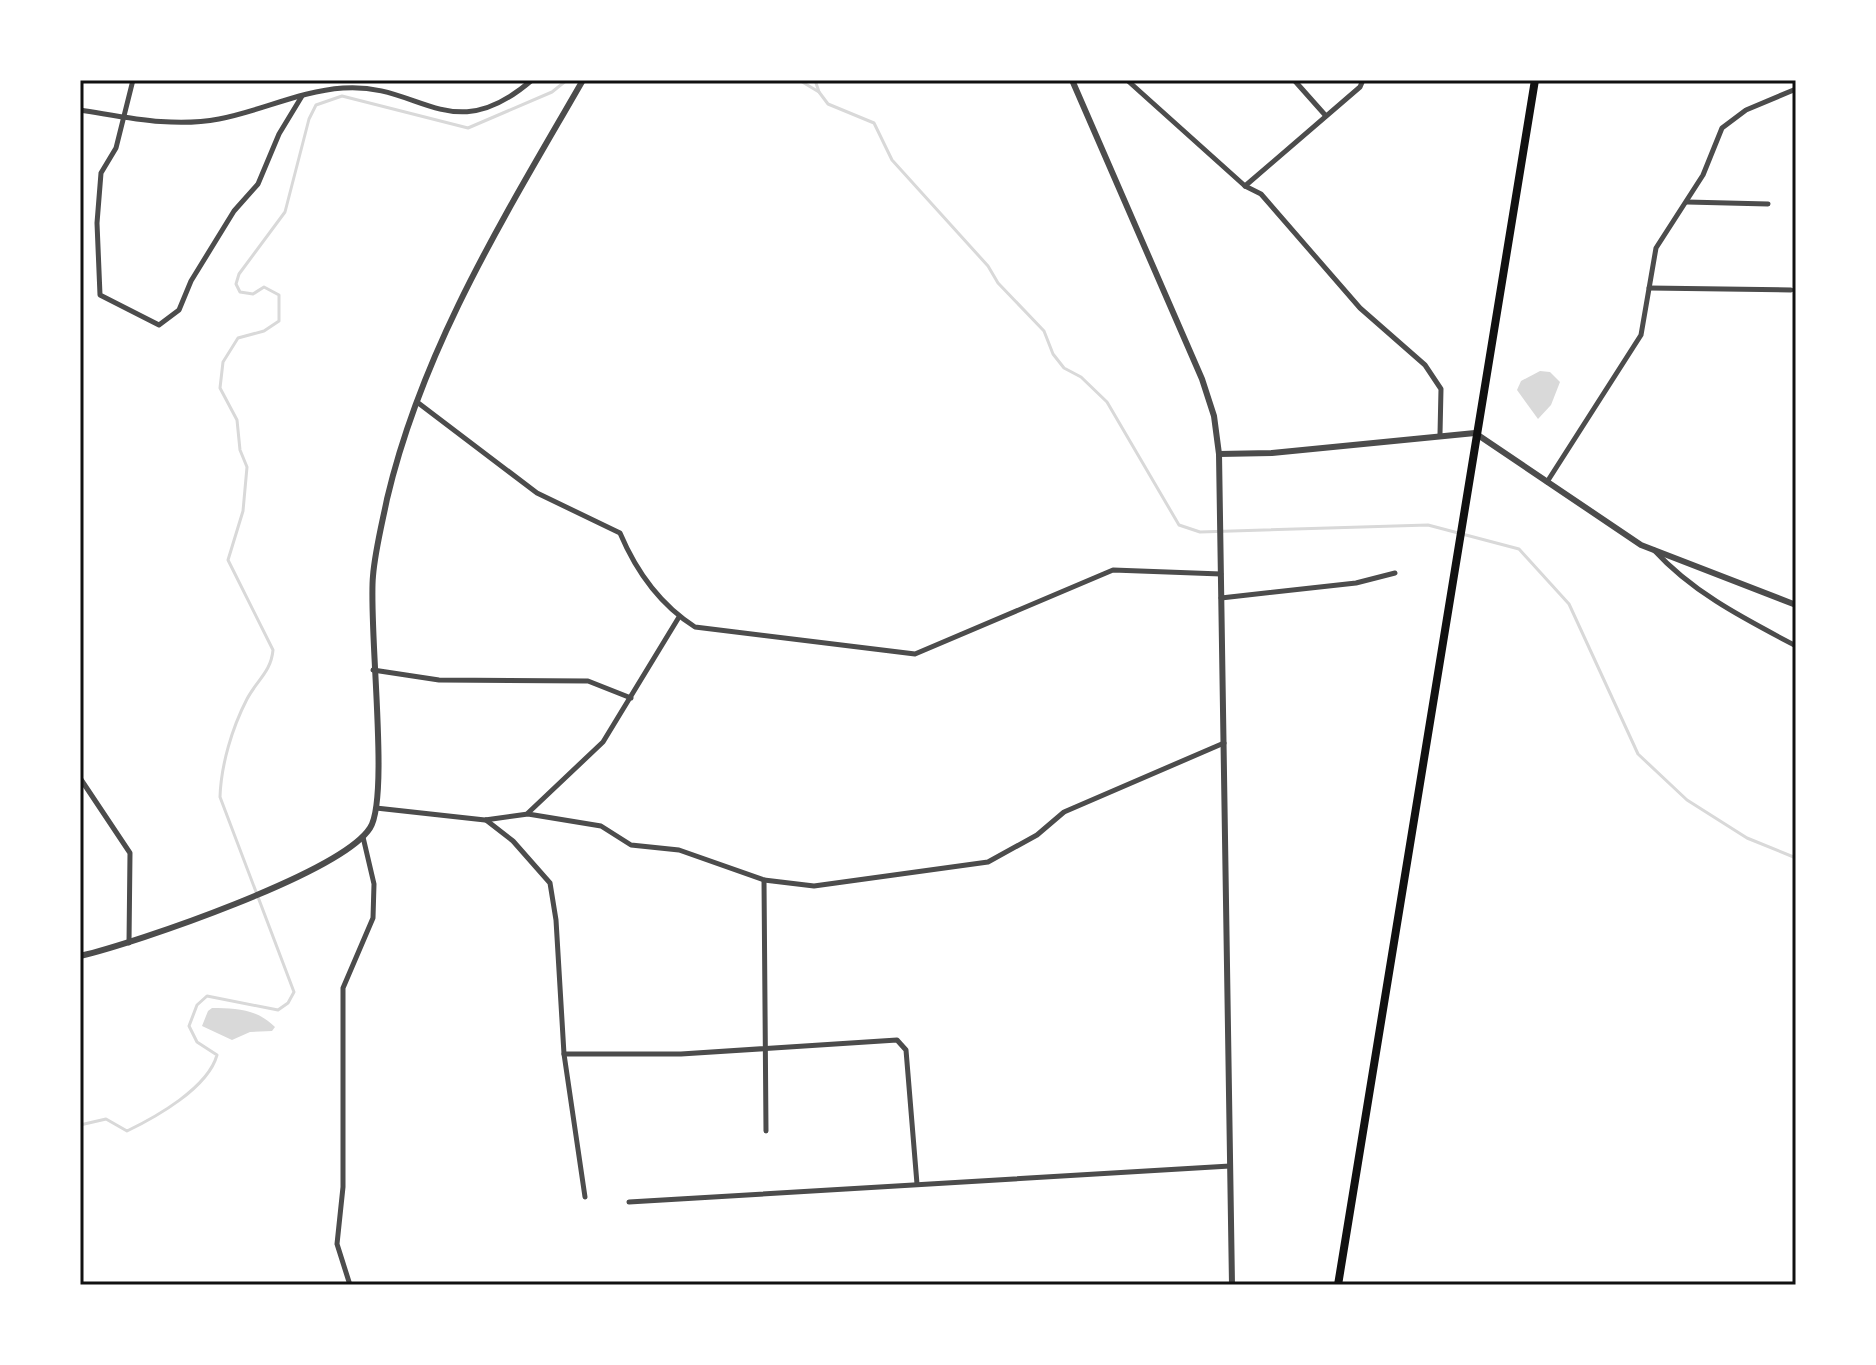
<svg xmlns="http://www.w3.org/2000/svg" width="1876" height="1365" font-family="Barlow,sans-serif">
	<rect width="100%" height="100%" fill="#fff"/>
	<!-- water -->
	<g fill="#d9d9d9">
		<path d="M1540,371L1550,372L1560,382L1551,405L1538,419L1517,390L1521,381Z"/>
		<path d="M212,1008C236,1008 257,1009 275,1027L272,1031L250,1032L232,1040L202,1026L208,1011Z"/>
	</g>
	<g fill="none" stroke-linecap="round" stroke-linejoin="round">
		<!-- stream -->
		<g stroke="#d9d9d9" stroke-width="3">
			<path d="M338,80V81"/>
			<path d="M799,80L819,92L828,104L874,123L892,160L988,266L998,283L1044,331L1053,354L1064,368L1081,377L1107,402L1179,525L1200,532L1428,525L1519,549L1569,604L1638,754L1687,800L1747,838L1796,858"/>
			<path d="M815,80L819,92"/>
			<path d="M80,1125L106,1119L127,1131C156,1117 208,1088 217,1055L197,1042L189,1026L197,1005L207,996L278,1010L288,1003L294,992L220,797C221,765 232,728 247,699C257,680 271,672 273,650L228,560L243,511L247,467L240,450L237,420L220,388L223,362L238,338L264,331L279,321V295L264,287L253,294L240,292L236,284L239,274L285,212L309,119L316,105L342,96L468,128L552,92L567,80"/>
		</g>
		<!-- minor -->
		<g stroke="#4c4c4c" stroke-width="5">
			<path d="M133,80L116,148L101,173L97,223L100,295L159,325L179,310L191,281L234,211L258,184L279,134L302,96"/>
			<path d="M1127,80L1245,186L1261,194L1360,308L1425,365L1441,389L1440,434"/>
			<path d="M1294,80L1326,116"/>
			<path d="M80,110C126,117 172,128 219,119C261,111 300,91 343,88C420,82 451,150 532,80"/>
			<path d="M1245,186L1360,87L1363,80"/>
			<path d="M1687,202L1768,204"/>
			<path d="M1649,288L1791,290"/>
			<path d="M417,402L537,493L620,533C636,571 659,604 695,627L915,654L1113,570L1221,574"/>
			<path d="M1547,482L1641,335L1656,248L1703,175L1722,128L1746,110L1796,89"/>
			<path d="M1654,550C1693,593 1745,619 1796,646"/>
			<path d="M1221,598L1356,583L1395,573"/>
			<path d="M373,670L439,680L588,681L631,698"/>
			<path d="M80,778L130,853L129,943"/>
			<path d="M376,808L485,820L528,814L601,826L631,845L679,850L764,880L814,886L988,862L1037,835L1064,812L1224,743"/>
			<path d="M528,813L603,742L679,617"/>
			<path d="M486,820L513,841L550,883L556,920L564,1054L585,1197"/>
			<path d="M764,880L766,1131"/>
			<path d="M564,1054H681L897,1040L906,1050L917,1184"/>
			<path d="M629,1202L1230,1166"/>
			<path d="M350,1285L337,1244L343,1187V988L373,918L374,884L363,837"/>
		</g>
		<!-- tertiary -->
		<g stroke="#4c4c4c" stroke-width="6">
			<path d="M1072,80L1202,379L1214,416L1219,454L1232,1285"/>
			<path d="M1219,454L1272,453L1475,433L1641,545L1796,605"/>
			<path d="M80,956C136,943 341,873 370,828C390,797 368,627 373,576C375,551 382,524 387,499C423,346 506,214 583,80"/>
		</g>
		<!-- primary -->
		<path stroke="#111" stroke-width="8" d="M1338,1285L1535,80"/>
	</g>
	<!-- border -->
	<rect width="1876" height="1365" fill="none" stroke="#ffffff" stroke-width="164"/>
	<rect x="82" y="82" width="1712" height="1201" fill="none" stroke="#111" stroke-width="3"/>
</svg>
